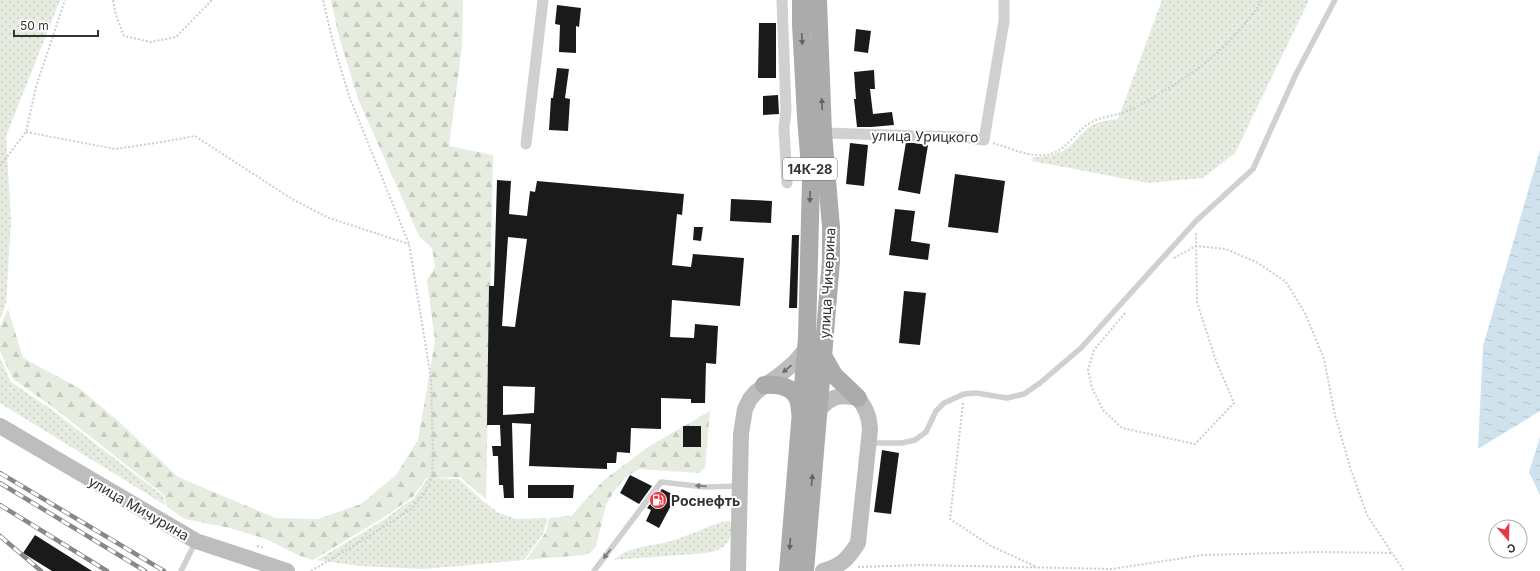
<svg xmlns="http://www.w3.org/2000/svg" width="1540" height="571" font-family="Inter,sans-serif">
	<defs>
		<pattern id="grass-dots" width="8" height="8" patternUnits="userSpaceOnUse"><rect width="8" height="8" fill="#e6ecdf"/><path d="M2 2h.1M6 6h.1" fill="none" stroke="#c6cbc0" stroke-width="1.8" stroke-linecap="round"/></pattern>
		<pattern id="forest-firs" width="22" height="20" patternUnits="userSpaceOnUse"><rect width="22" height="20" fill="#e6ecdf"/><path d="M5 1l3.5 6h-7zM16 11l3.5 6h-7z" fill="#c6cbc0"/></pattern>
		<pattern id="water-ripples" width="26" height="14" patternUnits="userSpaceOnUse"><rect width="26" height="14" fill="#cfe2ee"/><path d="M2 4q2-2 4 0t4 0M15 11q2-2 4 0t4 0" fill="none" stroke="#b2c2cd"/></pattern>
	</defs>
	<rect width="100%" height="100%" fill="#fff"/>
	<!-- grass -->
	<g fill="url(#grass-dots)">
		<path d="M0,0H60L6,136L11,221L6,304L0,319Z"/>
		<path d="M1162,0H1309L1235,153L1203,178L1148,183L1032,161L1033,157C1049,157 1061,155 1073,143C1079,137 1083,131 1091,126C1099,121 1108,120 1118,119Z"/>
		<path d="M0,358L11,382L52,410L163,496L165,505L0,403Z"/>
		<path d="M428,478L459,479L484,502L499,513L516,519L547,518L544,532L524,560L424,569L360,566L317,560L382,521L414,498Z"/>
		<path d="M729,521L733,526C730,544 724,550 706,553L613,560C629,547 649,546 668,542C675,540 682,537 688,535C702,531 714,522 729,521Z"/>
	</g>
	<!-- forest -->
	<g fill="url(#forest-firs)">
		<path d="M331,0H463L462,47L449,146L493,155L486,499L460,477L426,478L413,497L381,519L313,560L298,555L266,539L230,528L185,519L167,507L164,495L53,407L13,379L0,351V327L8,309L23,358L79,388L118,421L178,477L275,518L318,519L361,504L396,475L418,440L435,341L427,280L435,267L432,248L419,236L358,99L338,33Z"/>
		<path d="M710,411L705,468L698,473L640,469L627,476L614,491L606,505L596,546L591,552L584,555L526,560L546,532L549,518L571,516L603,481L648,447Z"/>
	</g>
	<!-- water -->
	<g fill="url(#water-ripples)">
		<path d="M1540,150V411L1478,449L1483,346Z"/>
		<path d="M1540,437V495L1529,472Z"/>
	</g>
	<!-- building -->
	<g fill="#1a1a1a" fill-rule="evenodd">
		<path d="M557,5L581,8L579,27L576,26V53L559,52L560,25L555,24Z"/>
		<path d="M759,23H776V78H758Z"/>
		<path d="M856,29L871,31L868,53L854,51Z"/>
		<path d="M557,68L569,69L565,98L570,99L568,131L549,130L551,98H553Z"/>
		<path d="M874,70L875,89H870L873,114L892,112L894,125L871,127H857L854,99H856L854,72Z"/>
		<path d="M778,95L779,114L763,115V96Z"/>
		<path d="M906,142L928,145L920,194L898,190Z"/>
		<path d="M850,143L868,145L864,186L846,184Z"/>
		<path d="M955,174L1005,181L998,233L948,227Z"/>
		<path d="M497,180L511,181L509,214L527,216L530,191L535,192L537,181L684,194L682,215L677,214L672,265L691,267L693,254L744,258L740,306L672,300L670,337L694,338L695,324L718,326L716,364L706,363L705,403H691V399L661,398V429L631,428L630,453L617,452L616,463H607V469L529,466L531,424L512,423L514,498H504L503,485H499L498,456H493L492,446H501L500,425H487L489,286H494ZM508,237L527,239L515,327L502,326ZM503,386L535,387L534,413L503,415Z"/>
		<path d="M731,199L772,201L771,223L730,221Z"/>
		<path d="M895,209L915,211L911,241L930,244L928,260L889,255Z"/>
		<path d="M694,227H703L701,241L693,240Z"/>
		<path d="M792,235H799L797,308H789Z"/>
		<path d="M904,291L926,293L920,345L899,343Z"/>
		<rect x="683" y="426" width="18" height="21"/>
		<path d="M882,450L899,453L891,514L874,512Z"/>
		<path d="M630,475L652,486L639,504L620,493Z"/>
		<path d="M528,485H574L573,498H528Z"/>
		<path d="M662,489L676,496L659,528L646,521L651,510L647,508Z"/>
		<path d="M35,535L92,571H52L23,553Z"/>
	</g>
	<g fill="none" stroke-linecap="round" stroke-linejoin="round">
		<!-- path -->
		<g stroke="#cdcdcd" stroke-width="2" stroke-dasharray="2 2" stroke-linecap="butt">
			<path d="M113,0L116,15L124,36L151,42L176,37L212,0"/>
			<path d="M26,132L115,149L162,142L195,136L292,199L329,218L409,244"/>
			<path d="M993,143C1010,148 1028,157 1046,155C1067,152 1073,133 1090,123C1102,116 1117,116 1130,110C1141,105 1152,98 1162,92C1204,67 1235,42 1262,0"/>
			<path d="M0,166L26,132L36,87L65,0"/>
			<path d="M1174,258L1196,246L1226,249L1258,263L1286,282L1305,313L1324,359L1335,415L1351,470L1367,515L1404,571"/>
			<path d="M1125,313L1094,350L1088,370L1092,388L1103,410L1122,428L1195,444L1234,403L1216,361L1197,302L1196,233"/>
			<path d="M963,403L950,519L991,546L1037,567"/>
			<path d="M257,546L264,548"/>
			<path d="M858,567L921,565L1112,569L1203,555L1319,552L1392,553"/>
			<path d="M311,571L365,539L411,509L425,493L432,477L433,451L431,378L409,244L349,96L333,42L323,0"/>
		</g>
		<!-- service -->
		<g stroke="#d0d0d0" stroke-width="5.5">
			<path d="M871,443H902L915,440L926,432L936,411L944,403L964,394L976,393L1007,398L1024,394L1040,383L1081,348L1196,221L1253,169L1296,74L1335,0"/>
			<path d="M181,571L196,541"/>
			<path d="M594,571L661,482L705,487L739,486"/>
		</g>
		<!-- minor -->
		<g stroke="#d0d0d0" stroke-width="11">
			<path d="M782,0L786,111L784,128L787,183"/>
			<path d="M823,133L961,137L984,140L1004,21V0"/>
			<path d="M526,144L543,0"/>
		</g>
		<!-- secondary -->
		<g stroke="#bdbdbd" stroke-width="16">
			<path d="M818,411C831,396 839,394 858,398C866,408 869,416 870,429L858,543C848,559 841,566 823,571"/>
			<path d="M0,426L196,541L287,571"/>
			<path d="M738,571L741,434L745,409L750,399L756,392L781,374L795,362L807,348"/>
		</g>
		<!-- primary -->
		<g stroke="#ababab" stroke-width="18">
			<path d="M822,354L834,375L858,398"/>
			<path d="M764,385C777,384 792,386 798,399C799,403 800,408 800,412"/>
			<path d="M788,571L807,337L811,180L806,117L801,24V0"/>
			<path d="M805,571L831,261V227L823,133L818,0"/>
		</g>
		<!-- rail casing -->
		<g stroke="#888" stroke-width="4.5">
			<g id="rail">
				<path d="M0,473L164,571"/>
				<path d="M0,483L145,571"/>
				<path d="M0,505L107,571"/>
				<path d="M0,536L41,571"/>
			</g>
		</g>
		<!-- rail -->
		<use href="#rail" stroke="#fff" stroke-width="3" stroke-dasharray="9" stroke-linecap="butt"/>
	</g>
	<!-- one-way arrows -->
	<defs><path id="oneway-solid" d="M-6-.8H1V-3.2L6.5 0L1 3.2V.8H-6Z"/></defs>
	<g fill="#636363">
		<use href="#oneway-solid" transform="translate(802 39) rotate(87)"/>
		<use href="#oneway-solid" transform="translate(822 104) rotate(-92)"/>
		<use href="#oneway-solid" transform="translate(810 197) rotate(91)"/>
		<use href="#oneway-solid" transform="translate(812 480) rotate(-85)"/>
		<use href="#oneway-solid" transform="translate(790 544) rotate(94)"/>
	</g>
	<use fill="#6a6a6a" href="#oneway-solid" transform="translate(787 369) rotate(139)"/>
	<g fill="#7a7a7a">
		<use href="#oneway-solid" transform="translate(701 486) rotate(-175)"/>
		<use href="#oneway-solid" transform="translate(607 554) rotate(127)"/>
	</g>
	<!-- icons -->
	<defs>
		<g id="fuel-disc" transform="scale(0.9)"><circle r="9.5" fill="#e63946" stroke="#fff"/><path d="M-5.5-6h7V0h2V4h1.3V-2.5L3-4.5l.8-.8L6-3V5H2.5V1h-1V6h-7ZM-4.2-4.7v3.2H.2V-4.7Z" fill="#fff"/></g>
	</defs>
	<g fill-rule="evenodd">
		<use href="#fuel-disc" x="658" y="500"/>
	</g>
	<g text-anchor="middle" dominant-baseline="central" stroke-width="4" stroke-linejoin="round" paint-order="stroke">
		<!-- shield labels -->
		<rect fill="#fff" stroke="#707070" stroke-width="1" x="783" y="158" width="54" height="22" rx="3"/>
		<g font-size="13" font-weight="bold" fill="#333">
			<text x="810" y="169">14К-28</text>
		</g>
		<!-- street labels -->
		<g font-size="14" fill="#333" stroke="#fff">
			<text transform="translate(925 136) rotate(1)">улица Урицкого</text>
			<text transform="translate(827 283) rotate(-87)">улица Чичерина</text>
			<text transform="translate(139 508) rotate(30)">улица Мичурина</text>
		</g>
		<!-- poi labels -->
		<g font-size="14" font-weight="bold" fill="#333" stroke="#fff" text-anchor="start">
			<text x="671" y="500">Роснефть</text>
		</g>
	</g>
	<!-- north arrow -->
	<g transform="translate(1508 539) rotate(160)"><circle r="19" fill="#ffffff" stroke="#adadad"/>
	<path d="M0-3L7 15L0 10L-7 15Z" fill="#e63946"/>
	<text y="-6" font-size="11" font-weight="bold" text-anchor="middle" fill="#333333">С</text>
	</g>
	<!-- scale -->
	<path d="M14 30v6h84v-6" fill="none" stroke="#333333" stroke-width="2"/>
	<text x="20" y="30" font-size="12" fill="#333333" stroke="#ffffff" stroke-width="3" paint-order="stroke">50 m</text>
</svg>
